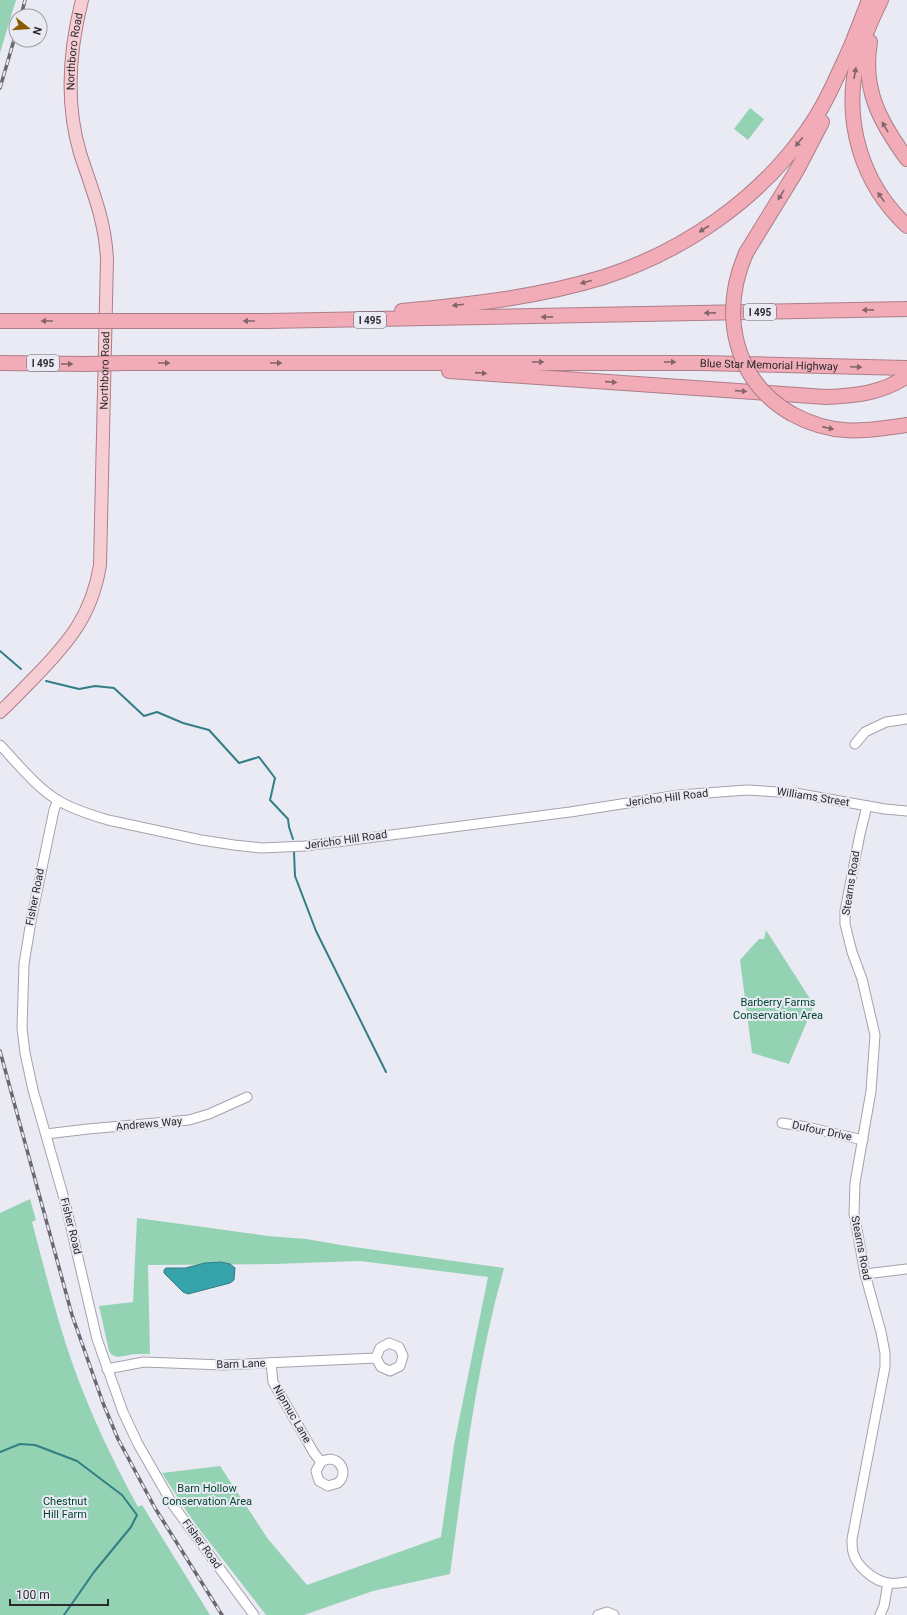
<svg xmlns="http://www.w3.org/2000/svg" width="907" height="1615" font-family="Roboto,sans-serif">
	<rect width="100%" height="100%" fill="#eaeaf4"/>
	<!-- green -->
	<g fill="#93d3b4">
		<path d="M0,0H16L0,53Z"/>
		<path d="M750,108L764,119L748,140L734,129Z"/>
		<path d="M766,930L814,1005L789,1064L752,1053L740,960L759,939H764Z"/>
		<path d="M30,1199L36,1220L32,1222C45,1271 57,1320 74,1368C91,1415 113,1461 137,1505L138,1507L142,1505L210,1615H0V1213Z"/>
		<path d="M137,1218L268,1236L306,1239L347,1246L504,1268C476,1368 464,1471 450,1574L373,1591L304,1615H266L193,1521L162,1473L220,1466L268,1539L307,1585L441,1537L454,1445L488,1277L360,1261L274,1264L148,1265L150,1354H135L118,1357L112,1355L109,1351L99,1306L133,1302Z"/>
	</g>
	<!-- water -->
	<path fill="#36a2aa" stroke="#327e85" d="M221,1262L230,1264L235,1268L234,1280L230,1283L188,1294L183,1292L164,1273V1270L166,1268H185L205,1263Z"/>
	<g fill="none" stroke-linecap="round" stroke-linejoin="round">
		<!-- stream -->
		<g stroke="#327e85" stroke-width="2">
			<path d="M0,651L21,669"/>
			<path d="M46,681L79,689L95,686L114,688L144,716L157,712L183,723L209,730L239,763L259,757L275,778L270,800L288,819L289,827L293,839"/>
			<path d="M294,852L295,876L316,931L386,1072"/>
			<path d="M0,1452L20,1444L35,1445L77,1461L122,1495L137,1515L131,1527L94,1572L64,1615"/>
		</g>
		<!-- minor casing -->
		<g stroke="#a3a3ac" stroke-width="11">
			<g id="minor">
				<path d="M855,744L865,732L886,722L907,719"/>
				<path d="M0,745C18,764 36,787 59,801C73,809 91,815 108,820L201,840L234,845L262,848L305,846L570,812L679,795L747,790L795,793L885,809L907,811"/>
				<path d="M58,800L54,810L31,921L24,964L22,1028L25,1053L33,1090L65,1202L97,1339L123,1412L138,1444L173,1505L254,1615"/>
				<path d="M867,806L860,834L845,911V924L852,952L862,979L875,1035L871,1091L855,1183L854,1213L865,1274L881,1332L885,1353V1367L852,1539C852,1543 852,1548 853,1552C856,1566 874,1581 888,1583C894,1584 901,1583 907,1582"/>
				<path d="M782,1123L807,1127L863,1140"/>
				<path d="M46,1134L88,1129L189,1120L209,1114L247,1097"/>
				<path d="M865,1274L907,1269"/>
				<path d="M271,1363L273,1382L314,1453L321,1462C336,1452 351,1471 338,1483L328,1486L319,1481L316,1471L321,1462"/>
				<path d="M107,1369L144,1362L223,1365L376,1358L381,1367L390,1371L400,1366L403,1356L399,1347L389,1343L380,1348L376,1358"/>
				<path d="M598,1615L607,1612L614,1615"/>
				<path d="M880,1615L884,1606L888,1583"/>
			</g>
		</g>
		<!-- major casing -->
		<g stroke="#ac7e88" stroke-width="14">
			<g id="major">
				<path id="s1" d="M0,712C12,701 23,689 35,677C69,642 92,615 100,565L107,259C105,219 92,190 80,153C65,102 69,51 82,0"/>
			</g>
		</g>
		<!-- highway casing -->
		<g stroke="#ac7e88" stroke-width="16">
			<g id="highway">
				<path d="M881,0C871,20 862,41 857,62C843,122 862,184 907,226"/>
				<path d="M870,42C862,90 880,122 907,159"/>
				<path d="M848,54L869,0"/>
				<path d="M746,253L797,170L822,122"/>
				<path d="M402,311C469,305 539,297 604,277C684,251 760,199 808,129C826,104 838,74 851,46"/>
				<path d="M0,321H86"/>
				<path d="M127,321H267L907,309"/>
				<path d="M0,363L86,364"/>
				<path id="s2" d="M125,363H702L907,368"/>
				<path d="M449,371L826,397C855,396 883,393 907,376"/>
				<path d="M792,414C832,436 864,432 907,425"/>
			</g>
		</g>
		<!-- minor -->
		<use href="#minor" stroke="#fff" stroke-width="9"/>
		<!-- major -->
		<use href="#major" stroke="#f7cdd4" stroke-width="12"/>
		<!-- highway -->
		<use href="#highway" stroke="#f2acb8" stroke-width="14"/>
		<!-- rail casing -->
		<g stroke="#68686e" stroke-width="3.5">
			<g id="rail">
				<path d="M21,16L25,0"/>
				<path d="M0,88L16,33"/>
				<path d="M0,1051L72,1315L103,1403L118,1439L155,1508L222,1615"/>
			</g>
		</g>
		<!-- rail -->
		<use href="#rail" stroke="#eaeaf4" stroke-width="2" stroke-dasharray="6" stroke-linecap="butt"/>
		<!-- highway-bridge casing -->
		<g stroke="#ac7e88" stroke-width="16" stroke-linecap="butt">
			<g id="highway-bridge">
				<path d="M746,253C720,313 733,380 792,414"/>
				<path d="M86,321H127"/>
				<path d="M86,364L125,363"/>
			</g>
		</g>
		<!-- highway-bridge -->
		<use href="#highway-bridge" stroke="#f2acb8" stroke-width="14"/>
	</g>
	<!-- one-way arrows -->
	<defs><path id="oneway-solid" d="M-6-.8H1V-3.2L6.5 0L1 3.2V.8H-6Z"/></defs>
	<g fill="#84646c">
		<use href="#oneway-solid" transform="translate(855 73) rotate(-80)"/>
		<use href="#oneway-solid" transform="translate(885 127) rotate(-120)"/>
		<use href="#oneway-solid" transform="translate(799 142) rotate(128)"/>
		<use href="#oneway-solid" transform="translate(781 195) rotate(122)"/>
		<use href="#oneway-solid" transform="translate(881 197) rotate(-125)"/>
		<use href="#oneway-solid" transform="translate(704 229) rotate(147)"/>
		<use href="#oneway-solid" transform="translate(586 282) rotate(165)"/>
		<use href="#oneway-solid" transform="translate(458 305) rotate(173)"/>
		<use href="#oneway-solid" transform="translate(868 310) rotate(179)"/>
		<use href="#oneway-solid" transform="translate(710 313) rotate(179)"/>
		<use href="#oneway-solid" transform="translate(547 317) rotate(179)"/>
		<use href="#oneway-solid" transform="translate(47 321) rotate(180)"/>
		<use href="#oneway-solid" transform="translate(249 321) rotate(-180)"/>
		<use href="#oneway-solid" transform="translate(538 362)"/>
		<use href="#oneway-solid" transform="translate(670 362)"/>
		<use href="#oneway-solid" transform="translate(164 363)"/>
		<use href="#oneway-solid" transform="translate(276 363)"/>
		<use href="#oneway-solid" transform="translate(67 364)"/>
		<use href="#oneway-solid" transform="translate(856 367) rotate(2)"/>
		<use href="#oneway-solid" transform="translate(481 373) rotate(4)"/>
		<use href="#oneway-solid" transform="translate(611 382) rotate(4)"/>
		<use href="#oneway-solid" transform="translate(741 391) rotate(4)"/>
		<use href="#oneway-solid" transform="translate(828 428) rotate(13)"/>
	</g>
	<g text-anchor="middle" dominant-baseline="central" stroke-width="4" stroke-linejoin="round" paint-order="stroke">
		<!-- shield labels -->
		<g fill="#eaeaf4" stroke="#646469" stroke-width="1">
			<rect x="744" y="304" width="32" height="16" rx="3"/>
			<rect x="354" y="312" width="32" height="16" rx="3"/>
			<rect x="27" y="355" width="32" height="16" rx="3"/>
		</g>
		<g font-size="10" font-weight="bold" fill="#2a2a2e">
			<text x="760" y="312">I 495</text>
			<text x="370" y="320">I 495</text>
			<text x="43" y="363">I 495</text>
		</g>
		<!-- street labels -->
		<g font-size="11" fill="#2a2a2e" stroke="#eaeaf4">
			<text stroke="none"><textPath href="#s1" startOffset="700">Northboro Road</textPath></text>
			<text stroke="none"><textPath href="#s2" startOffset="644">Blue Star Memorial Highway</textPath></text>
			<text stroke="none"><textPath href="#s1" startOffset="376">Northboro Road</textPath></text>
			<text transform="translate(813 797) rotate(9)">Williams Street</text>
			<text transform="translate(667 798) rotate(-7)">Jericho Hill Road</text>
			<text transform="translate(346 840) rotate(-8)">Jericho Hill Road</text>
			<text transform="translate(851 883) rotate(-81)">Stearns Road</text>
			<text transform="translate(35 897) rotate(-79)">Fisher Road</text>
			<text transform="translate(149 1124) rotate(-5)">Andrews Way</text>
			<text transform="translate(822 1131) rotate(12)">Dufour Drive</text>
			<text transform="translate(71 1226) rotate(76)">Fisher Road</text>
			<text transform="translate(861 1248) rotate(79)">Stearns Road</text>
			<text transform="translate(241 1364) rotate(-2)">Barn Lane</text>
			<text transform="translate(292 1414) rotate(60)">Nipmuc Lane</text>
			<text transform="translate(202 1544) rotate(54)">Fisher Road</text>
		</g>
		<!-- park labels -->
		<g font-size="11" fill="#01472f" stroke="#eaeaf4">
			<text x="778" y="1002">Barberry Farms<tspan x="778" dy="13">Conservation Area</tspan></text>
			<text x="207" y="1488">Barn Hollow<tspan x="207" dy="13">Conservation Area</tspan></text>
			<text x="65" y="1501">Chestnut<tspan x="65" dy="13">Hill Farm</tspan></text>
		</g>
	</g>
	<!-- north arrow -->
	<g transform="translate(28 28) rotate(107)"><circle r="19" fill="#eaeaf4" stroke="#9d9da5"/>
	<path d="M0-3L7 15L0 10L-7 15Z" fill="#8c5c03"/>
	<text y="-6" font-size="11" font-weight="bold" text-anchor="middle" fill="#2a2a2e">N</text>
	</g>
	<!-- scale -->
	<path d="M10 1599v6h98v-6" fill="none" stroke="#2a2a2e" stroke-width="2"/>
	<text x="16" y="1599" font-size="12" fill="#2a2a2e" stroke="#eaeaf4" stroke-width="3" paint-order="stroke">100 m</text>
</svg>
